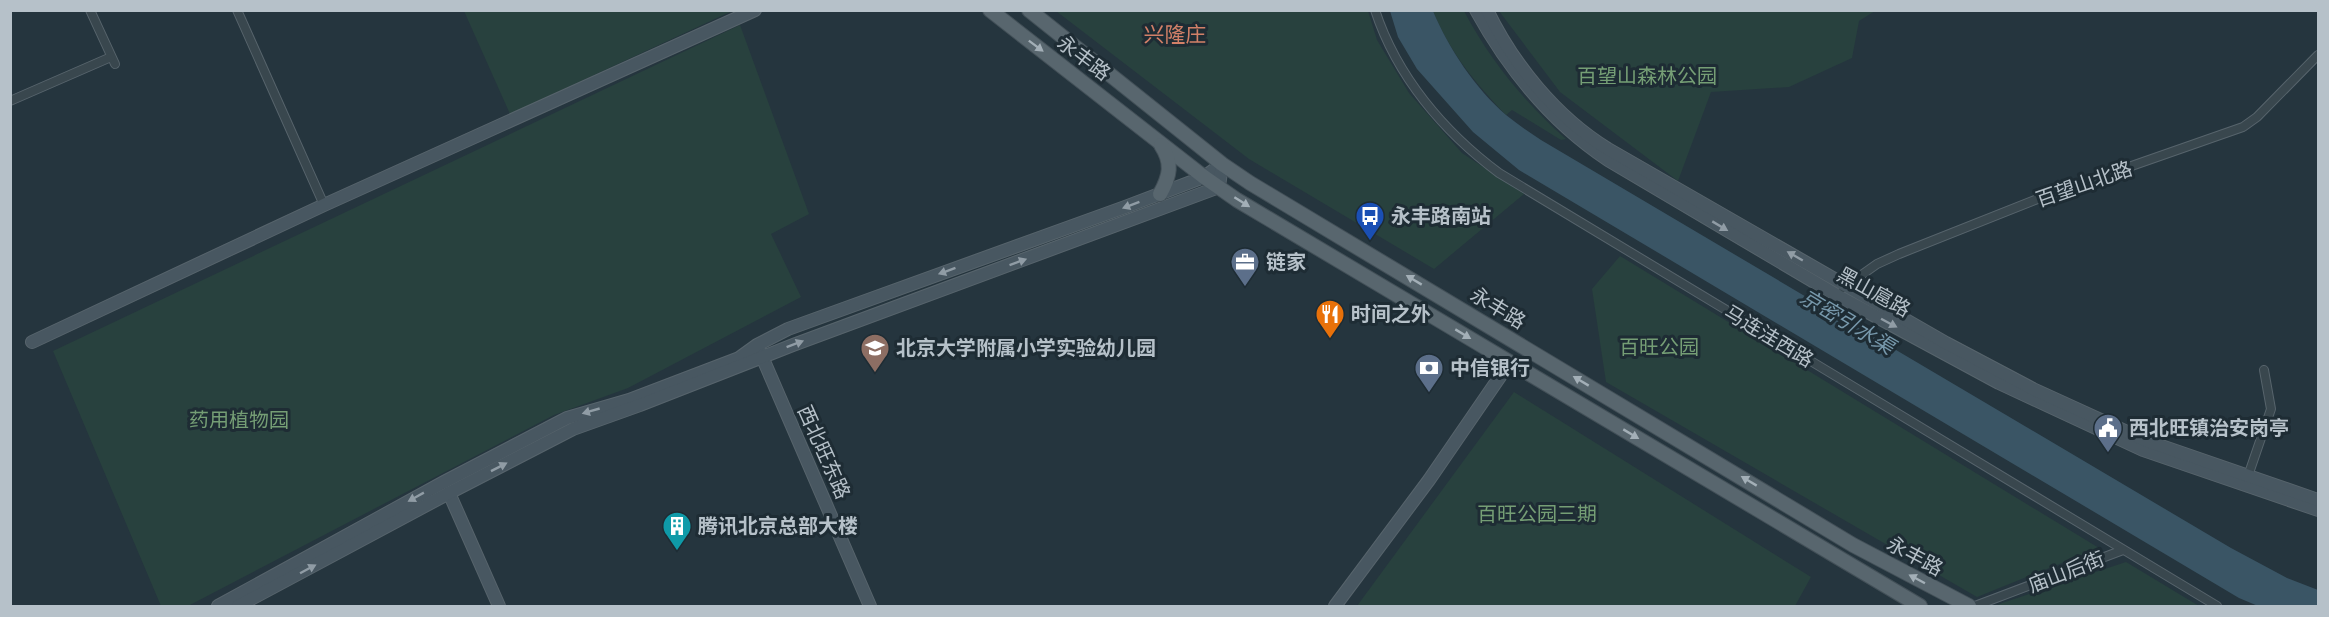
<svg xmlns="http://www.w3.org/2000/svg" width="2329" height="617" font-family="'Fira Sans','Noto Sans SC',sans-serif">
	<rect width="100%" height="100%" fill="#25353e"/>
	<!-- green -->
	<g fill="#28413e">
		<path d="M464,11H732L510,114Z"/>
		<path d="M1056,11H1368L1377,40L1409,93L1462,153L1524,194L1434,269L1249,159Z"/>
		<path d="M1433,11H1464C1490,60 1524,102 1566,139L1561,140L1512,110L1506,115C1476,84 1449,51 1433,11Z"/>
		<path d="M1499,11H1875L1859,21L1852,58L1789,87L1711,92L1678,181L1560,92Z"/>
		<path d="M740,25L809,214L771,234L801,297L628,388L554,415L188,606H161L53,351Z"/>
		<path d="M1620,256L2099,548L1977,597L1606,382L1592,289Z"/>
		<path d="M1514,392L1811,577L1795,606H1357Z"/>
		<path d="M2126,562L2199,606H1996L2002,603Z"/>
	</g>
	<!-- water -->
	<path fill="#3a5565" d="M1390,11H1433C1449,49 1475,88 1506,115C1517,124 1529,132 1541,140L2231,548L2287,578L2318,590V606H2258L2239,598L1519,170L1473,132L1417,69L1398,37Z"/>
	<g fill="none" stroke-linecap="round" stroke-linejoin="round">
		<!-- street casing -->
		<g stroke="#57646c" stroke-width="10">
			<g id="street">
				<path d="M90,10L115,64"/>
				<path d="M237,10L324,205"/>
				<path d="M1375,10C1397,77 1444,132 1499,173L2217,606"/>
				<path d="M10,101L111,57"/>
				<path d="M1843,288L1877,264L1899,254L2040,198L2243,127L2257,117L2318,55"/>
				<path d="M2248,476L2271,409L2264,370"/>
				<path d="M1975,606L2123,550"/>
			</g>
		</g>
		<!-- secondary casing -->
		<g stroke="#57646c" stroke-width="14">
			<g id="secondary">
				<path d="M1476,10C1509,70 1551,122 1608,160L1838,296L1999,383L2143,450L2318,510"/>
				<path d="M1487,10C1513,64 1556,117 1608,149L1946,343L2033,389L2147,441L2318,500"/>
				<path d="M32,342L324,205L755,10"/>
				<path d="M760,352L870,606"/>
				<path d="M449,493L499,606"/>
				<path d="M218,606L444,482L567,418L629,400L739,358L757,345L788,329L1125,207L1204,177L1222,164"/>
				<path d="M238,606L449,493L573,429L640,405L793,345L1219,187L1222,164"/>
				<path d="M1335,606L1429,480L1510,362"/>
			</g>
		</g>
		<!-- primary casing -->
		<g stroke="#435058" stroke-width="16">
			<g id="primary">
				<path d="M990,10L1204,177L1237,200L1920,606"/>
				<path d="M1029,10L1222,164L1250,183L1853,545L1969,606"/>
				<path d="M1160,194C1170,176 1173,163 1161,145"/>
			</g>
		</g>
		<!-- street -->
		<use href="#street" stroke="#39474e" stroke-width="8"/>
		<!-- secondary -->
		<use href="#secondary" stroke="#485761" stroke-width="12"/>
		<!-- primary -->
		<use href="#primary" stroke="#58666e" stroke-width="14"/>
	</g>
	<!-- one-way arrows -->
	<defs><path id="oneway-solid" d="M-6-.8H1V-3.2L6.5 0L1 3.2V.8H-6Z" transform="scale(1.5)"/></defs>
	<g fill="#a3afb7">
		<use href="#oneway-solid" transform="translate(1036 46) rotate(37)"/>
		<use href="#oneway-solid" transform="translate(1242 202) rotate(32)"/>
		<use href="#oneway-solid" transform="translate(1414 280) rotate(-149)"/>
		<use href="#oneway-solid" transform="translate(1463 334) rotate(31)"/>
		<use href="#oneway-solid" transform="translate(1581 381) rotate(-149)"/>
		<use href="#oneway-solid" transform="translate(1631 434) rotate(31)"/>
		<use href="#oneway-solid" transform="translate(1749 481) rotate(-149)"/>
		<use href="#oneway-solid" transform="translate(1917 579) rotate(-152)"/>
	</g>
	<g fill="#909ca5">
		<use href="#oneway-solid" transform="translate(1131 205) rotate(159)"/>
		<use href="#oneway-solid" transform="translate(1720 226) rotate(31)"/>
		<use href="#oneway-solid" transform="translate(1795 256) rotate(-150)"/>
		<use href="#oneway-solid" transform="translate(1018 262) rotate(-20)"/>
		<use href="#oneway-solid" transform="translate(947 271) rotate(160)"/>
		<use href="#oneway-solid" transform="translate(1889 323) rotate(28)"/>
		<use href="#oneway-solid" transform="translate(795 344) rotate(-21)"/>
		<use href="#oneway-solid" transform="translate(591 411) rotate(164)"/>
		<use href="#oneway-solid" transform="translate(499 467) rotate(-27)"/>
		<use href="#oneway-solid" transform="translate(416 497) rotate(151)"/>
		<use href="#oneway-solid" transform="translate(308 569) rotate(-28)"/>
	</g>
	<!-- icons -->
	<defs>
		<g id="bus-pin" transform="scale(1.5)"><path d="M0 17L-7.5 6A9.5 9.5 0 1 1 7.5 6Z" fill="#1a4fb4" stroke="#1e2c34"/><path d="M-5-6H5V4H4V6H2V4H-2V6H-4V4H-5ZM-3.5-4V0h7V-4ZM-3.5 1.2v1.5H-2V1.2ZM2 1.2v1.5H3.5V1.2Z" fill="#fff"/></g>
		<g id="office-pin" transform="scale(1.5)"><path d="M0 17L-7.5 6A9.5 9.5 0 1 1 7.5 6Z" fill="#5c6f8a" stroke="#1e2c34"/><path d="M-6-3h4V-5.5h4V-3h4V5H-6ZM-1-4.5V-3h2v-1.5ZM-6 0V1H6V0Z" fill="#fff"/></g>
		<g id="restaurant-pin" transform="scale(1.5)"><path d="M0 17L-7.5 6A9.5 9.5 0 1 1 7.5 6Z" fill="#e8710a" stroke="#1e2c34"/><path d="M-5-6h1v4h1v-4h1v4h1v-4h1v5L-1.5 .5V6h-2V.5L-5-1ZM5-6V6H3V1.5H1.5Q1.5-4 5-6Z" fill="#fff"/></g>
		<g id="school-pin" transform="scale(1.5)"><path d="M0 17L-7.5 6A9.5 9.5 0 1 1 7.5 6Z" fill="#8d6e63" stroke="#1e2c34"/><path d="M0-5L7-2L0 1L-7-2ZM-4 1L0 2.5L4 1V4Q0 6-4 4Z" fill="#fff"/></g>
		<g id="bank-pin" transform="scale(1.5)"><path d="M0 17L-7.5 6A9.5 9.5 0 1 1 7.5 6Z" fill="#5c6f8a" stroke="#1e2c34"/><path d="M-6-4H6V4H-6ZM0-2.3a2.3 2.3 0 1 0 0 4.6a2.3 2.3 0 1 0 0-4.6Z" fill="#fff"/></g>
		<g id="civic-pin" transform="scale(1.5)"><path d="M0 17L-7.5 6A9.5 9.5 0 1 1 7.5 6Z" fill="#5c6f8a" stroke="#1e2c34"/><path d="M-.6-6.5H3V-4.5H.6V-3L4-1V1h2V6H-6V1h2V-1L-.6-3ZM-1.2 2.5V6h2.4V2.5Z" fill="#fff"/></g>
		<g id="building-pin" transform="scale(1.5)"><path d="M0 17L-7.5 6A9.5 9.5 0 1 1 7.5 6Z" fill="#0f9aa8" stroke="#1e2c34"/><path d="M-4-6H4V6H1V3H-1V6H-4ZM-2.5-4.3h1.7v1.8h-1.7ZM.8-4.3h1.7v1.8H.8ZM-2.5-1h1.7V.8h-1.7ZM.8-1h1.7V.8H.8Z" fill="#fff"/></g>
	</defs>
	<g fill-rule="evenodd">
		<use href="#bus-pin" x="1370" y="216"/>
		<use href="#office-pin" x="1245" y="262"/>
		<use href="#restaurant-pin" x="1330" y="314"/>
		<use href="#school-pin" x="875" y="348"/>
		<use href="#bank-pin" x="1429" y="368"/>
		<use href="#civic-pin" x="2108" y="428"/>
		<use href="#building-pin" x="677" y="526"/>
	</g>
	<g text-anchor="middle" dominant-baseline="central" stroke-width="6" stroke-linejoin="round" paint-order="stroke">
		<!-- street labels -->
		<g font-size="20" fill="#b6c1c9" stroke="#1e2c34">
			<text transform="translate(1084 58) rotate(37)">永丰路</text>
			<text transform="translate(2084 184) rotate(-19)">百望山北路</text>
			<text transform="translate(1874 292) rotate(29)">黑山扈路</text>
			<text transform="translate(1498 308) rotate(31)">永丰路</text>
			<text transform="translate(1769 336) rotate(31)">马连洼西路</text>
			<text transform="translate(824 452) rotate(66)">西北旺东路</text>
			<text transform="translate(1915 556) rotate(28)">永丰路</text>
			<text transform="translate(2066 572) rotate(-21)">庙山后街</text>
		</g>
		<!-- park labels -->
		<g font-size="20" fill="#759e75" stroke="#1e2c34">
			<text x="1647" y="76">百望山森林公园</text>
			<text x="1659" y="347">百旺公园</text>
			<text x="239" y="420">药用植物园</text>
			<text x="1537" y="514">百旺公园三期</text>
		</g>
		<!-- poi labels -->
		<g font-size="20" font-weight="bold" fill="#b6c1c9" stroke="#1e2c34" text-anchor="start">
			<text x="1391" y="216">永丰路南站</text>
			<text x="1266" y="262">链家</text>
			<text x="1351" y="314">时间之外</text>
			<text x="896" y="348">北京大学附属小学实验幼儿园</text>
			<text x="1450" y="368">中信银行</text>
			<text x="2129" y="428">西北旺镇治安岗亭</text>
			<text x="698" y="526">腾讯北京总部大楼</text>
		</g>
		<!-- neighbourhood labels -->
		<g font-size="21" fill="#d28068" stroke="#1e2c34">
			<text x="1175" y="35">兴隆庄</text>
		</g>
		<!-- water labels -->
		<g font-size="21" font-style="italic" fill="#7798ab" stroke="#1e2c34">
			<text transform="translate(1847 322) rotate(31)">京密引水渠</text>
		</g>
	</g>
	<!-- border -->
	<rect width="2329" height="617" fill="none" stroke="#b6c1c9" stroke-width="24"/>
</svg>
